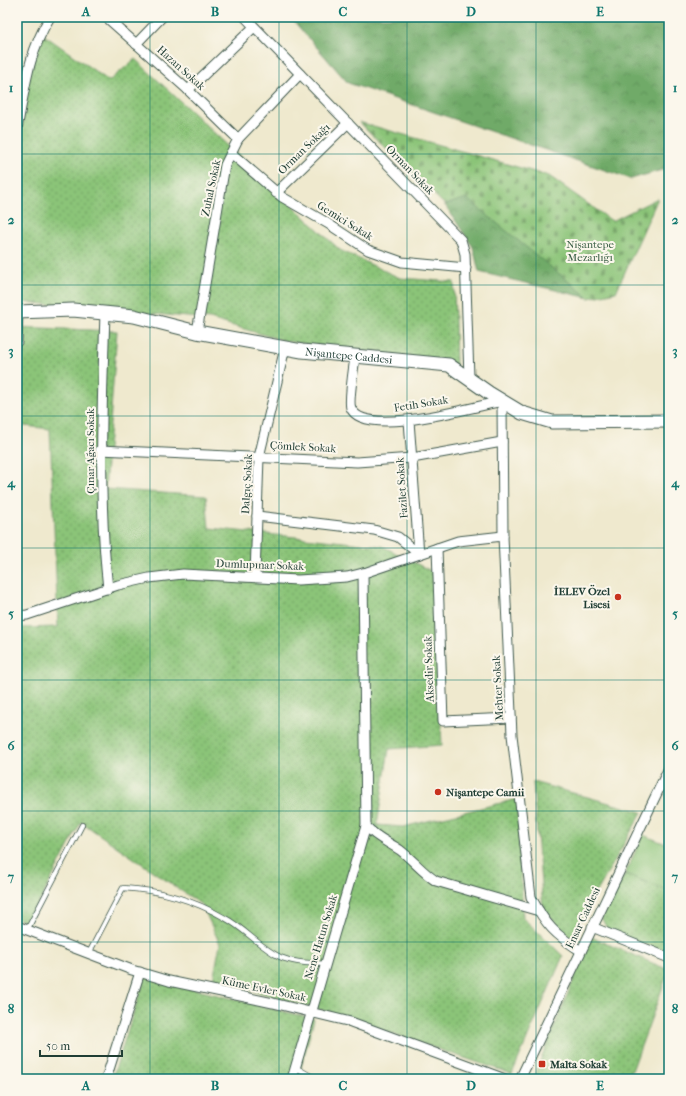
<svg xmlns="http://www.w3.org/2000/svg" width="686" height="1096" font-family="'IM FELL French Canon',serif">
	<defs>
		<pattern id="grass-dots" width="8" height="8" patternUnits="userSpaceOnUse"><rect width="8" height="8" fill="#8bc478"/><path d="M2 2h.1M6 6h.1" fill="none" stroke="#71a063" stroke-width="1.8" stroke-linecap="round"/></pattern>
		<pattern id="forest-crowns" width="20" height="18" patternUnits="userSpaceOnUse"><rect width="20" height="18" fill="#70aa68"/><path d="M2 6a3 3 0 1 1 6 0M12 15a3 3 0 1 1 6 0" fill="none" stroke="#5b8c56"/></pattern>
		<pattern id="cemetery-stones" width="16" height="16" patternUnits="userSpaceOnUse"><rect width="16" height="16" fill="#8bc478"/><path d="M2 7V4a2 2 0 0 1 4 0v3zM10 15v-3a2 2 0 0 1 4 0v3z" fill="#71a063"/></pattern>
	</defs>
	<rect width="100%" height="100%" fill="#fbf7ec"/>
	<filter id="ink" filterUnits="userSpaceOnUse"><feTurbulence type="fractalNoise" baseFrequency=".025" numOctaves="2"/><feDisplacementMap in="SourceGraphic" scale="8" xChannelSelector="R" yChannelSelector="G"/><feConvolveMatrix kernelMatrix="1 2 1 2 8 2 1 2 1" color-interpolation-filters="sRGB"/></filter>
	<filter id="wash" filterUnits="userSpaceOnUse"><feTurbulence type="fractalNoise" baseFrequency=".012" numOctaves="4" result="noise"/><feDisplacementMap in="SourceGraphic" scale="16" xChannelSelector="R" yChannelSelector="G"/><feGaussianBlur stdDeviation="0.9" result="paint"/><feColorMatrix in="noise" values="0 0 0 0 0 0 0 0 0 0 0 0 0 0 0 0 0 1.4 0 .05"/><feComposite in="paint" operator="in"/></filter>
	<g filter="url(#wash)">
		<rect width="100%" height="100%" fill="#efe9ce"/>
		<!-- grass -->
		<g fill="url(#grass-dots)" stroke="#558056">
			<path d="M44,35L109,81L135,59L340,250L400,278L454,282L456,365L285,341L210,319L22,302L23,265H17V91H21Z"/>
			<path d="M17,327L117,331L105,489L206,496L209,528L382,546L433,572L442,745L389,749L377,825L403,827L517,799L523,918L563,956L512,1074L325,1011L213,980L220,944L202,905L81,822L28,924L17,918V628L58,627L50,429L17,425Z"/>
			<path d="M533,782L642,812L571,938L543,909Z"/>
			<path d="M625,874L669,891V954L608,931L601,917Z"/>
			<path d="M591,937L669,970L629,1079H533Z"/>
			<path d="M145,977L314,1019L298,1079H112Z"/>
		</g>
		<!-- forest -->
		<g fill="url(#forest-crowns)" stroke="#48744e">
			<path d="M290,17H669V168L631,179L348,83Z"/>
			<path d="M466,198L589,298L479,272L473,247L445,205Z"/>
		</g>
		<!-- cemetery -->
		<path fill="url(#cemetery-stones)" stroke="#558056" d="M359,122L549,176L612,221L658,198L616,292L589,298L466,198L445,205Z"/>
		<!-- park -->
		<path fill="#8bc478" stroke="#558056" d="M643,835L669,845V891L625,874Z"/>
	</g>
	<g filter="url(#ink)">
		<g fill="none" stroke-linecap="round" stroke-linejoin="round">
			<!-- lane casing -->
			<g stroke="#3e574b" stroke-width="6">
				<g id="lane">
					<path d="M27,930L82,825"/>
					<path d="M89,953L123,888C158,890 194,900 225,918C244,928 261,948 280,957C294,963 310,963 325,964"/>
					<path d="M295,1067L316,1079"/>
				</g>
			</g>
			<!-- street casing -->
			<g stroke="#3e574b" stroke-width="11">
				<g id="street">
					<path d="M106,17L188,90L238,139"/>
					<path d="M245,17L461,240L465,254L469,378"/>
					<path d="M136,44L162,17"/>
					<path d="M188,90L254,27"/>
					<path d="M17,129C25,88 28,53 50,17"/>
					<path d="M231,153L282,197L327,223L368,250L402,262L466,268"/>
					<path d="M276,193L348,123"/>
					<path d="M105,313C102,405 98,497 108,589"/>
					<path d="M197,332L225,165L238,139L300,74"/>
					<path d="M17,342L18,312"/>
					<path d="M355,357C354,366 348,402 351,408C363,439 476,406 502,401L503,536L512,735L531,897C546,925 554,934 581,951"/>
					<path d="M409,421L419,554"/>
					<path d="M100,450L357,462L412,458L502,442"/>
					<path d="M257,516L374,530L398,537L419,554"/>
					<path d="M437,548L443,721L511,718"/>
					<path d="M363,573L366,826C375,837 388,842 400,850C413,860 423,873 436,881L539,911"/>
					<path d="M255,576L259,457L285,348"/>
					<path d="M17,616L27,615L118,585L149,578L183,574L298,580L347,577L367,572L458,541L503,536"/>
					<path d="M17,926L132,970L169,981L273,1003L351,1022L505,1079"/>
					<path d="M592,927L669,958"/>
					<path d="M106,1079L140,972"/>
					<path d="M292,1079L366,826"/>
					<path d="M520,1079L669,768"/>
				</g>
			</g>
			<!-- secondary casing -->
			<g stroke="#3e574b" stroke-width="15">
				<g id="secondary">
					<path id="s1" d="M17,312L73,310L134,316L197,332L302,351L449,365L489,393L522,413L552,422L669,421"/>
				</g>
			</g>
			<!-- lane -->
			<use href="#lane" stroke="#fff" stroke-width="4.5"/>
			<!-- street -->
			<use href="#street" stroke="#fff" stroke-width="9"/>
			<!-- secondary -->
			<use href="#secondary" stroke="#fff" stroke-width="13"/>
		</g>
	</g>
	<!-- grid -->
	<path fill="none" stroke="#0f766e" stroke-width="1" stroke-opacity="0.55" d="M150,17V1079M279,17V1079M407,17V1079M536,17V1079M17,154H669M17,285H669M17,416H669M17,548H669M17,680H669M17,811H669M17,942H669"/>
	<!-- markers -->
	<g fill="#c8321e" stroke="#fbf7ec" stroke-width="1.5">
		<circle cx="618" cy="597" r="4"/>
		<circle cx="438" cy="792" r="4"/>
		<rect x="538" y="1060" width="8" height="8" rx="2"/>
	</g>
	<g text-anchor="middle" dominant-baseline="central" stroke-width="4" stroke-linejoin="round" paint-order="stroke">
		<!-- street labels -->
		<g font-size="11" fill="#1f3d34" stroke="#fbf7ec">
			<text transform="translate(181 68) rotate(42)">Hazan Sokak</text>
			<text transform="translate(304 149) rotate(-44)">Orman Sokağı</text>
			<text transform="translate(410 170) rotate(46)">Orman Sokak</text>
			<text transform="translate(211 188) rotate(-78)">Zuhal Sokak</text>
			<text transform="translate(345 221) rotate(32)">Gemici Sokak</text>
			<text stroke="none"><textPath href="#s1" startOffset="336">Nişantepe Caddesi</textPath></text>
			<text transform="translate(421 404) rotate(-9)">Fetih Sokak</text>
			<text transform="translate(303 447) rotate(3)">Çömlek Sokak</text>
			<text transform="translate(90 451) rotate(-90)">Çınar Ağacı Sokak</text>
			<text transform="translate(247 484) rotate(-87)">Dalgıç Sokak</text>
			<text transform="translate(402 488) rotate(-94)">Fazilet Sokak</text>
			<text transform="translate(260 565) rotate(2)">Dumlupınar Sokak</text>
			<text transform="translate(429 669) rotate(-92)">Aksedir Sokak</text>
			<text transform="translate(498 688) rotate(-93)">Mehter Sokak</text>
			<text transform="translate(583 918) rotate(-65)">Ensar Caddesi</text>
			<text transform="translate(321 937) rotate(-73)">Nene Hatun Sokak</text>
			<text transform="translate(264 989) rotate(12)">Küme Evler Sokak</text>
		</g>
		<!-- park labels -->
		<g font-size="11" fill="#3a5f45" stroke="#fbf7ec">
			<text x="590" y="244">Nişantepe<tspan x="590" dy="13">Mezarlığı</tspan></text>
		</g>
		<!-- poi labels -->
		<g font-size="11" font-weight="bold" fill="#1f3d34" stroke="#fbf7ec" text-anchor="start">
			<text x="610" y="591" text-anchor="end">İELEV Özel<tspan x="610" dy="13">Lisesi</tspan></text>
			<text x="446" y="792">Nişantepe Camii</text>
			<text x="550" y="1064">Malta Sokak</text>
		</g>
	</g>
	<!-- margin -->
	<rect width="686" height="1096" fill="none" stroke="#fbf7ec" stroke-width="44"/>
	<!-- scale -->
	<path d="M40 1050v6h82v-6" fill="none" stroke="#1f3d34" stroke-width="2"/>
	<text x="46" y="1050" font-size="12" fill="#1f3d34" stroke="#fbf7ec" stroke-width="3" paint-order="stroke">50 m</text>
	<rect x="22" y="22" width="642" height="1052" fill="none" stroke="#0f766e" stroke-width="1.5"/>
	<g font-size="13" text-anchor="middle" font-weight="bold" fill="#0f766e">
		<text x="86" y="16">A</text>
		<text x="215" y="16">B</text>
		<text x="343" y="16">C</text>
		<text x="471" y="16">D</text>
		<text x="600" y="16">E</text>
		<text x="11" y="92">1</text>
		<text x="675" y="92">1</text>
		<text x="11" y="224">2</text>
		<text x="675" y="224">2</text>
		<text x="11" y="355">3</text>
		<text x="675" y="355">3</text>
		<text x="11" y="487">4</text>
		<text x="675" y="487">4</text>
		<text x="11" y="618">5</text>
		<text x="675" y="618">5</text>
		<text x="11" y="750">6</text>
		<text x="675" y="750">6</text>
		<text x="11" y="881">7</text>
		<text x="675" y="881">7</text>
		<text x="11" y="1013">8</text>
		<text x="675" y="1013">8</text>
		<text x="86" y="1090">A</text>
		<text x="215" y="1090">B</text>
		<text x="343" y="1090">C</text>
		<text x="471" y="1090">D</text>
		<text x="600" y="1090">E</text>
	</g>
</svg>
